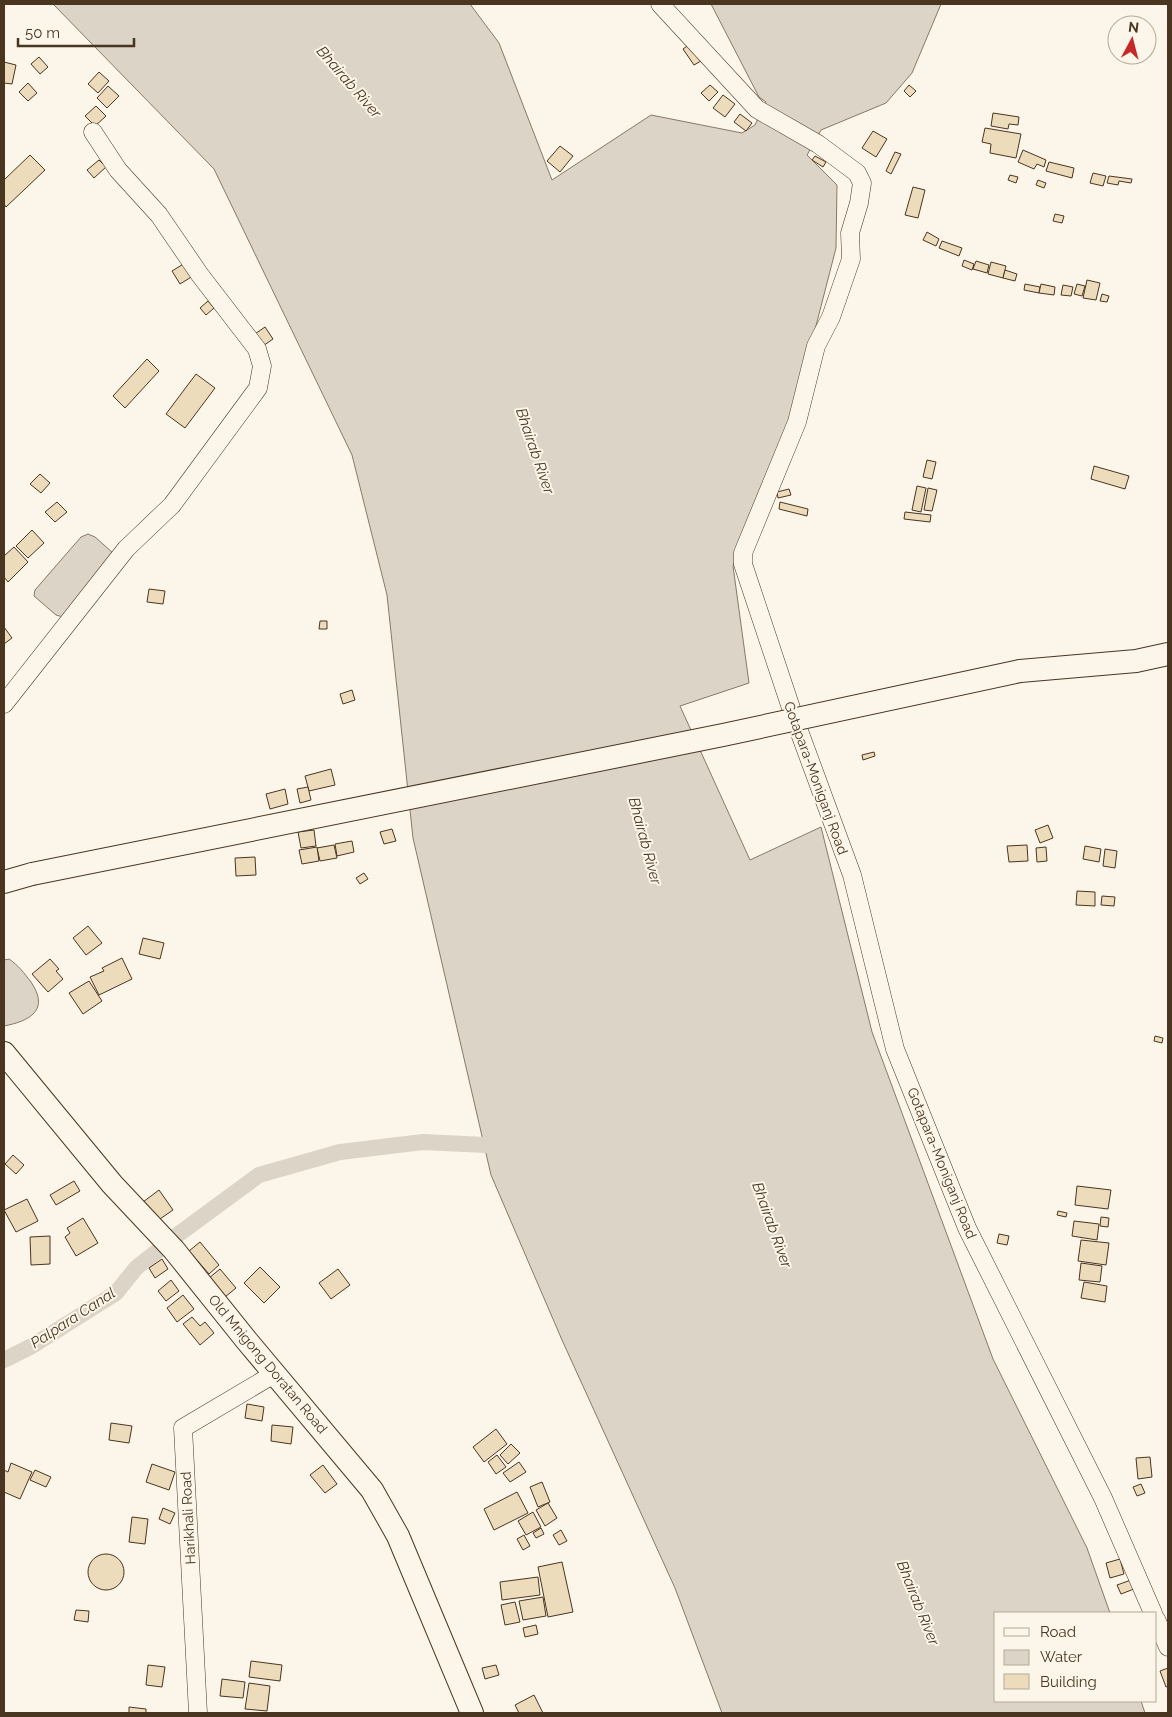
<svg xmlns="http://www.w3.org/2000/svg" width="1172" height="1717" font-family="Raleway,sans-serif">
	<rect width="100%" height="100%" fill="#fbf6e9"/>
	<!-- water -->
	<g fill="#dcd4c6" stroke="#887966">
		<path d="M53,4H470L499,43L552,180L651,115L742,133L755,125L766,102L759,97L711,4H941L912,73L886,103L821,130L807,155L837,185L836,248L783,454L733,566L749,683L680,706L750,860L821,827L872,1032L993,1359L1087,1548L1110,1613H996V1701H1141L1145,1713H722L675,1588L562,1340L491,1175L413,838L387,595L352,455L214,169Z"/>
		<path d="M88,534L95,537L113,553L63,617L56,615L34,596L35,590L81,537Z"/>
		<path d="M9,959C19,966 24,973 31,982C50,1010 30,1021 4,1026V960Z"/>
	</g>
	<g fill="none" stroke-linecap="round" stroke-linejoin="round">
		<!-- canal -->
		<g stroke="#dcd4c6" stroke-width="16">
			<path d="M176,1236L259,1175L340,1152L423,1142L506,1146"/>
			<path d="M4,1360L32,1346L116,1293L136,1268L160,1249"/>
		</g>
	</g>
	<!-- building -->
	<g fill="#ecdcbc" stroke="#4a3520">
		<path d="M690,44L701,61L694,65L683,49Z"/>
		<path d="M39,57L48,67L40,74L31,64Z"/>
		<path d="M4,62L16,65L12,84L4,83Z"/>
		<path d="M99,72L109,81L98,93L88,84Z"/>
		<path d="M28,83L37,93L28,101L19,92Z"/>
		<path d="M710,85L718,92L709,101L701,93Z"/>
		<path d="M909,85L916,91L910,97L904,91Z"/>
		<path d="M108,86L119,96L107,108L97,98Z"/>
		<path d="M723,95L735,104L725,117L713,108Z"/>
		<path d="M96,106L106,116L95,126L85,116Z"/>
		<path d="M993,113L1019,117L1018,125L1009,124L1008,129L991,126Z"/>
		<path d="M740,114L752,123L746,131L734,122Z"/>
		<path d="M985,128L1021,134L1016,158L990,153L991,144L982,142Z"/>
		<path d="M873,131L887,139L876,157L862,148Z"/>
		<path d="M560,146L573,156L560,172L547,161Z"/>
		<path d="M1023,150L1046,160L1044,167L1037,164L1034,169L1018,162Z"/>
		<path d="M895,152L901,154L891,174L886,171Z"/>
		<path d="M30,155L45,170L6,207L4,204V180Z"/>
		<path d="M815,156L826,162L823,167L812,160Z"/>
		<path d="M99,160L106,167L94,178L87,170Z"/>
		<path d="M1049,162L1074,168L1072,178L1046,171Z"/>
		<path d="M1093,173L1106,176L1103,186L1090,183Z"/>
		<path d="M1010,175L1018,177L1016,183L1008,180Z"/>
		<path d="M1109,176L1132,179L1131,183L1119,181L1118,185L1107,183Z"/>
		<path d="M1038,180L1046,183L1044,188L1036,185Z"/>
		<path d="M913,187L925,190L918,218L905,215Z"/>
		<path d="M1055,214L1064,216L1062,223L1053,221Z"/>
		<path d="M927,232L939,239L936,246L923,240Z"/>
		<path d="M942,241L962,248L959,256L939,248Z"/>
		<path d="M964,260L974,264L972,270L962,266Z"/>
		<path d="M976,261L989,265L987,273L973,269Z"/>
		<path d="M991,262L1006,266L1003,278L988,274Z"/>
		<path d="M185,263L193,276L180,284L172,271Z"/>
		<path d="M1005,270L1017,274L1015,281L1003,278Z"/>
		<path d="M1087,280L1100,283L1096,300L1083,298Z"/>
		<path d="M1025,284L1040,287L1039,293L1024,290Z"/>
		<path d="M1041,284L1055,287L1054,295L1039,293Z"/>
		<path d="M1077,284L1085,286L1082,296L1074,294Z"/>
		<path d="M1063,285L1073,287L1071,296L1061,295Z"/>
		<path d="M1102,294L1109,296L1107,302L1100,301Z"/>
		<path d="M208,301L214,308L206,315L200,308Z"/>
		<path d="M265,327L273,339L260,348L252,336Z"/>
		<path d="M147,359L159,371L125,408L113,396Z"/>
		<path d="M196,374L215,388L185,428L166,414Z"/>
		<path d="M927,460L936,462L932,479L923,477Z"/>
		<path d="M1094,466L1129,476L1125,489L1091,479Z"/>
		<path d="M40,474L50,483L41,493L30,484Z"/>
		<path d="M917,486L926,488L921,512L912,510Z"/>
		<path d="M928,488L937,490L932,511L924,510Z"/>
		<path d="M789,489L791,495L778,498L777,492Z"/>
		<path d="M57,502L67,512L55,522L45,512Z"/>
		<path d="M780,502L808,509L807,516L779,509Z"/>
		<path d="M905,512L931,515L930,522L904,519Z"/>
		<path d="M32,530L44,543L28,558L16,546Z"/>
		<path d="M14,547L28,562L8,582L4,577V556Z"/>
		<path d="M149,589L165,591L163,604L147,602Z"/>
		<path d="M320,621H327V629H319Z"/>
		<path d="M4,627L12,638L4,644Z"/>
		<path d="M352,690L355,700L343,704L340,694Z"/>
		<path d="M874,752L875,756L863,760L862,755Z"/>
		<path d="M331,769L335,785L309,791L305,776Z"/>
		<path d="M308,787L311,800L300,803L297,789Z"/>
		<path d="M285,789L288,804L270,809L266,794Z"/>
		<path d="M1048,825L1053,838L1040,843L1035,830Z"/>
		<path d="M392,829L396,841L384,844L380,832Z"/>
		<path d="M314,830L316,846L301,848L298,832Z"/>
		<path d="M352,841L354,852L337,856L335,844Z"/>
		<path d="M334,845L337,858L320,861L317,848Z"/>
		<path d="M1027,845L1028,861L1009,862L1007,846Z"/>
		<path d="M1085,846L1101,849L1099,862L1083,859Z"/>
		<path d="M317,847L319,861L302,864L299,850Z"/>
		<path d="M1046,847L1047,861L1037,862L1036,848Z"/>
		<path d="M1105,849L1117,851L1115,868L1103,866Z"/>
		<path d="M255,857L256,875L236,876L235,858Z"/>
		<path d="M364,873L368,879L360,884L356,878Z"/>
		<path d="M1077,891L1095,892V906L1076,905Z"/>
		<path d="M1102,896L1115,897L1114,906L1101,905Z"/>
		<path d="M88,926L102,943L86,955L73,938Z"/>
		<path d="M143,938L164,943L160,959L139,954Z"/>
		<path d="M122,958L132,979L99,995L90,977L104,971L102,968Z"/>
		<path d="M50,959L59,969L56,971L63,979L48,992L32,974Z"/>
		<path d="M89,981L102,1001L83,1014L69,993Z"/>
		<path d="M1155,1036L1163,1038L1162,1043L1154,1041Z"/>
		<path d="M13,1155L24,1165L16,1174L5,1164Z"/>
		<path d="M74,1181L80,1191L56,1205L50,1195Z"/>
		<path d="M1077,1186L1111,1190L1108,1209L1075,1205Z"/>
		<path d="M159,1190L173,1210L157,1221L143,1202Z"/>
		<path d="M27,1199L38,1221L16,1232L4,1210Z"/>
		<path d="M1058,1211L1067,1213L1066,1217L1057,1215Z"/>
		<path d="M1101,1217L1109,1218L1108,1227L1100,1226Z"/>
		<path d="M83,1218L98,1243L76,1256L65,1237L70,1233L67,1228Z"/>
		<path d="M1074,1221L1099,1224L1097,1240L1072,1236Z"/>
		<path d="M999,1234L1009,1236L1007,1245L997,1243Z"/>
		<path d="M50,1236V1264L31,1265L30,1237Z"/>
		<path d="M1081,1240L1109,1243L1106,1265L1078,1261Z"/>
		<path d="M200,1242L219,1265L209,1274L189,1251Z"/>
		<path d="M162,1259L168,1269L155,1278L149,1268Z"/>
		<path d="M1081,1263L1102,1266L1100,1282L1079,1280Z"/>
		<path d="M260,1267L280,1287L264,1303L244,1283Z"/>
		<path d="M220,1269L236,1288L225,1297L209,1278Z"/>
		<path d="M338,1269L350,1285L331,1299L319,1283Z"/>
		<path d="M171,1280L179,1291L166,1301L158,1291Z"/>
		<path d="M1084,1282L1107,1286L1105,1302L1081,1298Z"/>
		<path d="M183,1295L194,1309L177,1322L167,1308Z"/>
		<path d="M192,1317L200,1326L205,1322L214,1333L200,1345L183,1324Z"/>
		<path d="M247,1404L264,1407L262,1421L245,1418Z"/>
		<path d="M111,1423L132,1426L129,1443L109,1440Z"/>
		<path d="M272,1425L293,1427L291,1444L271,1441Z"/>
		<path d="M496,1429L507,1444L484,1462L473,1447Z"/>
		<path d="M511,1444L520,1453L508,1464L500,1455Z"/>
		<path d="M497,1455L506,1467L496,1474L488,1462Z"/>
		<path d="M1150,1457L1152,1477L1138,1479L1136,1458Z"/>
		<path d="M519,1462L526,1472L510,1482L503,1473Z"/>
		<path d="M11,1463L32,1472L20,1499L4,1492V1470L8,1472Z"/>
		<path d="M152,1464L175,1472L169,1490L146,1482Z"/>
		<path d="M323,1465L337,1484L325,1493L310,1475Z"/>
		<path d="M35,1470L51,1477L46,1487L30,1480Z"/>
		<path d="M542,1482L550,1502L538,1507L530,1487Z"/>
		<path d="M1141,1484L1145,1493L1137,1496L1133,1487Z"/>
		<path d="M517,1492L528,1513L494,1530L484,1509Z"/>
		<path d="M548,1503L557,1518L545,1526L536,1510Z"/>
		<path d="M163,1508L175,1513L170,1524L159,1519Z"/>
		<path d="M533,1512L541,1527L526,1535L518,1521Z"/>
		<path d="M132,1517L148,1519L145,1544L129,1542Z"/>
		<path d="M541,1528L544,1534L536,1538L533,1533Z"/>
		<path d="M561,1530L567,1541L559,1545L553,1535Z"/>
		<path d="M524,1535L530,1546L523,1550L517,1539Z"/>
		<circle cx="106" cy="1572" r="18"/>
		<path d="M1120,1559L1124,1574L1110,1578L1106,1563Z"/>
		<path d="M562,1562L573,1612L548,1617L538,1567Z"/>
		<path d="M538,1577L540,1595L502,1600L500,1582Z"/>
		<path d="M1131,1580L1134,1589L1121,1594L1117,1585Z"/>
		<path d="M543,1597L546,1616L523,1620L519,1601Z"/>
		<path d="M515,1602L520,1622L505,1625L501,1605Z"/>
		<path d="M76,1610L89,1611L88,1622L74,1620Z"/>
		<path d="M536,1625L538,1634L525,1637L523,1628Z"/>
		<path d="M251,1661L282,1665L280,1681L249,1677Z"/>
		<path d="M148,1665L165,1667L162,1687L146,1685Z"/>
		<path d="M496,1665L499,1675L485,1679L482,1668Z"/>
		<path d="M1168,1668V1686L1166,1687L1160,1671Z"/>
		<path d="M222,1679L245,1682L243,1698L220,1696Z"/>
		<path d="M249,1683L270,1686L267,1711L245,1709Z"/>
		<path d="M534,1695L543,1713H519L515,1705Z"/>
		<path d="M129,1707L146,1709V1713H129Z"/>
	</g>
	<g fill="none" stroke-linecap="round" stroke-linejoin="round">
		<!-- minor casing -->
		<g stroke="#4a3520" stroke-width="19">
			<g id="minor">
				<path d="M660,4L757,109L818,144L857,173L862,183L859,203L850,233L851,259L831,317L816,346L797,422L743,553V564L795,720L852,875L895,1049L967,1228L1103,1498L1153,1613"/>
				<path d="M4,704L126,549L172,505L258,388L262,366L257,349L200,275L159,215L118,170L93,132"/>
				<path d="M1156,1619L1168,1647"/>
				<path d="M198,1713L183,1428L274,1374"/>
			</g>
		</g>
		<!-- major casing -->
		<g stroke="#4a3520" stroke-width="24">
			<g id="major">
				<path d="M1020,671L1136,661L1168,654"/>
				<path d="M4,882L32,874"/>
				<path d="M4,1053L112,1184L174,1250L247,1341L372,1490L398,1536L472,1713"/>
			</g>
		</g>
		<!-- minor -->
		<use href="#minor" stroke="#fbf6e9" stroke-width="18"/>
		<!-- major -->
		<use href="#major" stroke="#fbf6e9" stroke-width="22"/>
		<!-- major-bridge casing -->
		<g stroke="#4a3520" stroke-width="24" stroke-linecap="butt">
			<path id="major-bridge" d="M32,874L723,735L1020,671"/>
		</g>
		<!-- major-bridge -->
		<use href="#major-bridge" stroke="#fbf6e9" stroke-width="22"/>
	</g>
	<g text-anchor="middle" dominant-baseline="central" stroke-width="4" stroke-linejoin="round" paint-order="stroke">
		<!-- street labels -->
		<g font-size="14" fill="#4a3520" stroke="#fbf6e9">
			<text transform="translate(816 778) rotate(70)">Gotapara-Moniganj Road</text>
			<text transform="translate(942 1163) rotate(68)">Gotapara-Moniganj Road</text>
			<text transform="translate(268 1364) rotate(50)">Old Mnigong Doratan Road</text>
			<text transform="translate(188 1518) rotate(-93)">Harikhali Road</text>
		</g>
		<!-- water labels -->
		<g font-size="15" font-style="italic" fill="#4a3520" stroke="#fbf6e9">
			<text transform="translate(349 82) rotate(49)">Bhairab River</text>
			<text transform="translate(535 451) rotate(71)">Bhairab River</text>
			<text transform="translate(645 841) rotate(75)">Bhairab River</text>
			<text transform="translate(772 1225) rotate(70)">Bhairab River</text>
			<text transform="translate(73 1318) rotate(-33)">Palpara Canal</text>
			<text transform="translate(918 1603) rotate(68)">Bhairab River</text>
		</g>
	</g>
	<!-- border -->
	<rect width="1172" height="1717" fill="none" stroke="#4a3520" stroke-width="10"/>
	<!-- legend -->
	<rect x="994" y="1612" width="162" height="90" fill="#fbf6e9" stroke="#b4a999"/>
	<rect x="1004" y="1628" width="25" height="8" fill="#fbf6e9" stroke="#b4a999"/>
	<text x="1040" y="1637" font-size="15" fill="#4a3520">Road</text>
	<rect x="1004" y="1650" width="25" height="15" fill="#dcd4c6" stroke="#b4a999"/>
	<text x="1040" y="1662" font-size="15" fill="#4a3520">Water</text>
	<rect x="1004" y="1674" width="25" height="15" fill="#ecdcbc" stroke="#b4a999"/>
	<text x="1040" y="1687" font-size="15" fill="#4a3520">Building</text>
	<!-- north arrow -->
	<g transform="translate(1132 40) rotate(7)"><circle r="24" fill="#fbf6e9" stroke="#b4a999"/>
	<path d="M0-4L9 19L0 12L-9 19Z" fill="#c62828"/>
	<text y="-8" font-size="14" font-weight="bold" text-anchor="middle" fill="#4a3520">N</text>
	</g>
	<!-- scale -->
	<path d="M18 38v8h116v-8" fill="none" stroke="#4a3520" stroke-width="2.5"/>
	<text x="25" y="38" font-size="15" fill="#4a3520" stroke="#fbf6e9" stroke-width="4" paint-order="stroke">50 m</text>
</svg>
